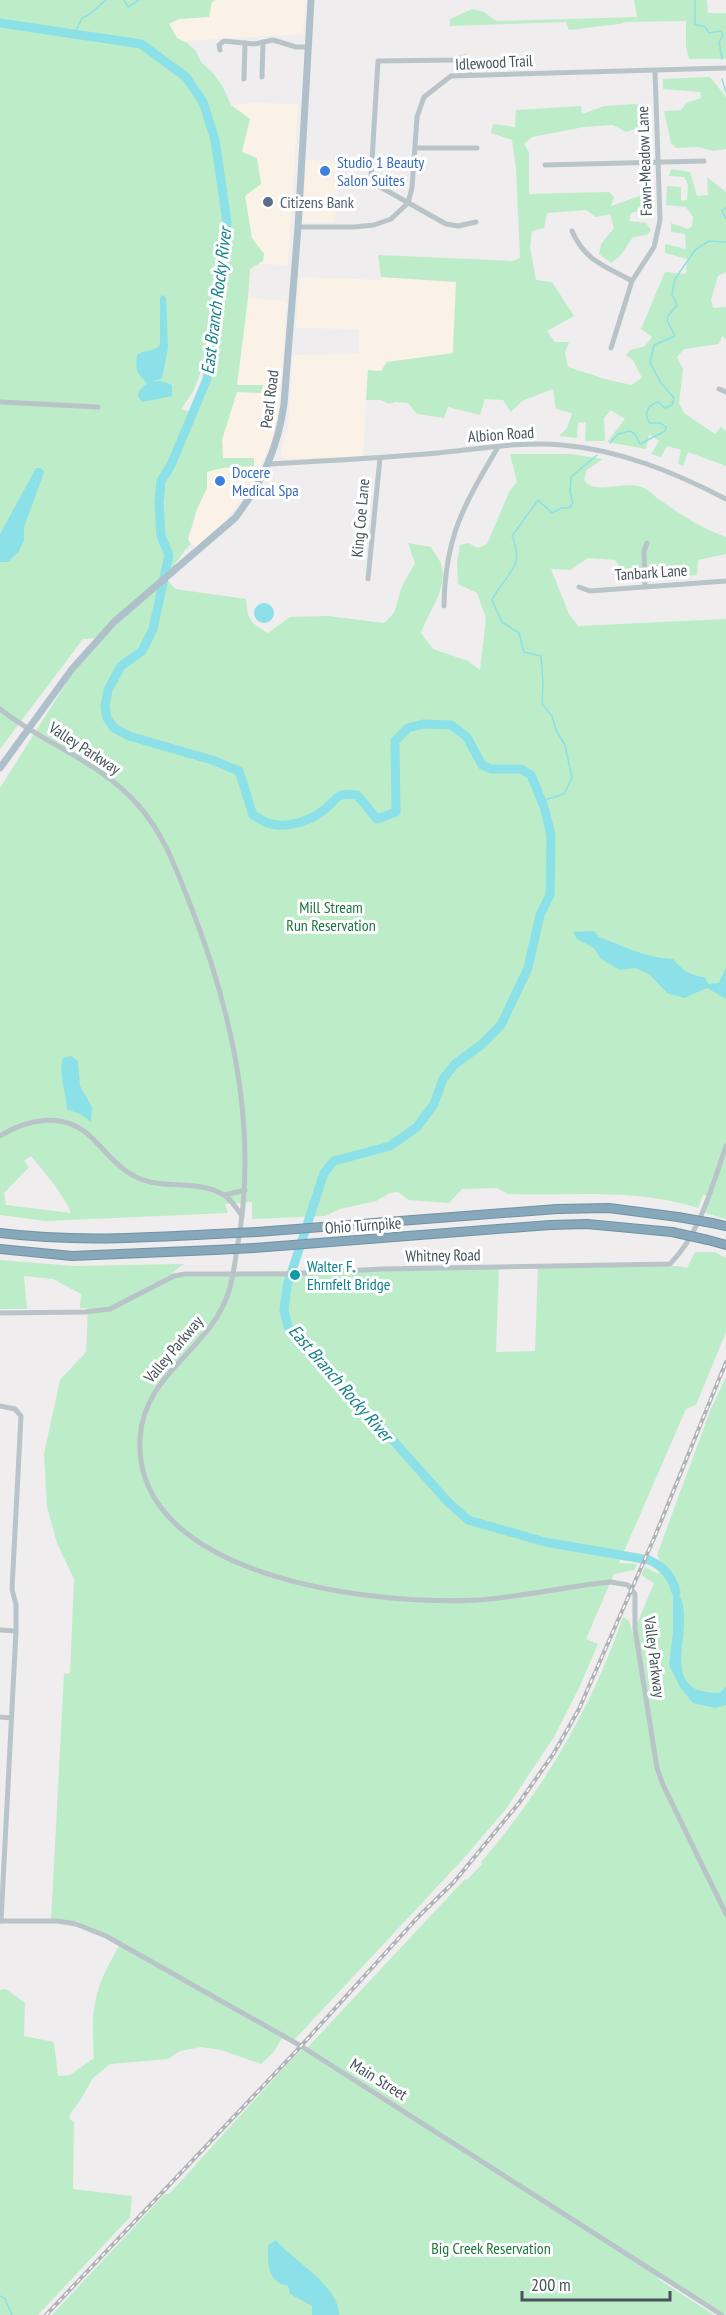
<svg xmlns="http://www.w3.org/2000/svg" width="726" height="2315" font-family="'PT Sans Narrow',sans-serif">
	<rect width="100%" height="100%" fill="#f0edee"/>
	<!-- commercial -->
	<g fill="#faf2e6">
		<path d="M215,0H306L303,34L185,41L177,38L169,23L179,19L208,17L212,2Z"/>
		<path d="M253,103L298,104L288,265L258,264L263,261L264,254L252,238L245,196L261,184L257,159L242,152L244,114L231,105Z"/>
		<path d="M306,160L339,161L335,222H303Z"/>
		<path d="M300,277L380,280L381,277L456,282L452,354L387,362L381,371L368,370L363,456L286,459L280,455L288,426L293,355L359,354V329L296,328Z"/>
		<path d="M248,298L287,301L279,409L272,442L250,489L223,524L196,548L188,540L197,509L207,488V472L222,468L254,465L253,458L223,459L222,440L237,392L261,393L263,386L237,385Z"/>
	</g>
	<!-- green -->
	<g fill="#bdecc9" fill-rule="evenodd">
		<path d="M0,0H215L212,2L209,17L179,19L169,24L177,38L187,43L196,51L201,62L213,73L223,87L231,105L250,119L242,152L257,158L261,184L245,196L252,238L264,254L263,261L250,269L248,298L237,385H263L261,393L237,392L222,440L223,458H254V466L222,468L207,472V488L197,509L188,539L191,544C184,549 183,556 175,563V573L167,579L175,589L246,599C248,620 249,622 268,633L290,617L328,616L384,623L394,613L402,586L415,563L408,543L431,547C434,553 439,558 441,564C449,588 428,612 421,633L433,649L468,661L480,670L486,618L477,593L458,584L457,562L460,545L468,543L478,548L487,544L509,492L517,482L510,454H571L603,459L587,470L584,480C596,497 627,478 646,489C651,492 655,497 660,500C681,515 703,529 726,537V554L698,560L697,575L634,580L622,570L615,560L588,558L570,570L551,569L569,614L578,626L726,619V1219L705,1213L708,1195H703L698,1208C636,1188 572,1196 508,1194L497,1188L462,1189L449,1203L409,1200L398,1192L390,1193L376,1201L340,1209L325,1216L252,1219V1202L225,1204L228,1213L46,1221L0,1215V788L75,669L98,638L83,639L0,749ZM221,319L211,381L197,414L181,409L193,392L204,364L209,326ZM31,1156C43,1170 66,1198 71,1213L6,1205L4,1193L29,1167L24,1161Z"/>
		<path d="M634,0H707L708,13H726V59H689L686,47V21L626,22L619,24L569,30L566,22L450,26V19L472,9L484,12L496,21L637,17Z"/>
		<path d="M710,77L726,97V149L713,151L698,147L676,148L671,143L664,111L681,110L686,103L701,98L700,92L663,89V79Z"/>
		<path d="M635,104L648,107L649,124L626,132L613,125L584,127L532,137L524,144L529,152V194L609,192L614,197L611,206L651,192L649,209L631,213L629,221L646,223L651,230L647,235L633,237L620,256L611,263L599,254L601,244L614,228L610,214L596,217L586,210L547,213L544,228L532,231L530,247L536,280L552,282L574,316L547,331L555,342H569L565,353L568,367L605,379L631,385L642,378L633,360L626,355L630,350L645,346L652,337L641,329L665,272L686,274L687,259L665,253V244L686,249L685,234L671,232V223L688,229L692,226L693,217L686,207L666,205L667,186L681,187V201L687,200L688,184L684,177L669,176L671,169L690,172L697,196L708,195L707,177L726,192V272L718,276L711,300L713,308L726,307V339L722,336L719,344L684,349L677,357L683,369L679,403L684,413L715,434L721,427L726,431V466L688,452L683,466L678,464L681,450L667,446L661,457L651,454L659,441L649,434L646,449L607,442L625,419L611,410L604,418L605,441H585L586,422L578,423L577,438L559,436L567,428L572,413L556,409L553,389L522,401L511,412L503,400L485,399L480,415L448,407L444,418L417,414L408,403L395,402L390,404L380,400H366L368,370L381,371L387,362L453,353L456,282L381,277L378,255L513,261L520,258L516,168L512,140L491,133L493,124L515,127L516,110L581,106L582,114L604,106Z"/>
		<path d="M695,1252H715L726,1258V1332L696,1405L686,1409L619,1563L637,1564L634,1570L614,1574L586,1639L598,1644L579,1688L554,1737L506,1809L464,1858L294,2040L77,1921H51L64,1674L70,1673L74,1579L57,1543L47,1507L44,1454L60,1380L86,1352L88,1308H80L81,1294L53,1279L24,1276L27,1309H0V1260L75,1266L184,1264L172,1273L499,1267L496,1352L535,1351L538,1267L677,1266L687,1268Z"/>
		<path d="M726,1377V2315L661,2275L658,2279L714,2315H52L165,2194H169L288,2063L302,2049L307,2048L465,1879L467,1880L482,1864L481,1862C544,1789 591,1709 623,1617L629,1621L633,1634L654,1583L641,1575L645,1567L658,1574L662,1564L657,1555L710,1411Z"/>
		<path d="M119,1946L282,2038L273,2053L261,2064L221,2050L201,2047L180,2051L168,2059L110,2064L93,2078L81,2099L70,2114V2120L74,2121L73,2189L132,2196L130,2217L38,2315H0V1990L6,1989L25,2003L24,2036L54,2042L58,2076L70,2075L94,2058C91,2007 93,1991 119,1946Z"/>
	</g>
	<!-- water -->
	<g fill="#8ce0e7">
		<path d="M162,295L166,297L168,348L162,378L153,382L161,381L172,385V396L142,402L138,396L139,391L147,383C137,373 135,371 137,355C144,349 153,353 160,345V298Z"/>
		<path d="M36,468H41L44,472L24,527V540L19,551L8,562H0V534Z"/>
		<circle cx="264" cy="613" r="10"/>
		<path d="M594,931L599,937C623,946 647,958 673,959C682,970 690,976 705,977L708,984L719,983L726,967V999L707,988L684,998L667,993L649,974L635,968L620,970L601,959L594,948L577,939L573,932Z"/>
		<path d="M71,1056L78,1061L80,1086L92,1107L91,1122L82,1115L67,1109C66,1092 58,1074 63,1058Z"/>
		<path d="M673,1580C678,1592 684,1602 684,1615C686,1648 664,1693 719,1693L726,1687V1705L715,1708L693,1703L680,1687L669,1665L673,1633Z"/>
		<path d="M276,2240C293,2261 339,2285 339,2315H312V2306L290,2294L288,2286C266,2281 268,2263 268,2245Z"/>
	</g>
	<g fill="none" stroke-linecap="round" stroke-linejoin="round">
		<!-- stream -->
		<g stroke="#8ce0e7" stroke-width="1.5">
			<path d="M124,0L128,7L139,0"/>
			<path d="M695,0V24L705,27L709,33L721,31L723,35L719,42L722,59"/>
			<path d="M74,35L82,18L90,14L106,0"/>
			<path d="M722,79L726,92"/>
			<path d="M726,208L722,211L726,219"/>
			<path d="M610,443L618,434L630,431L635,434L640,444L665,431L666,427L660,423H650C643,413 647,406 658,402L665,408L672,405L674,398L661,383L650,363L654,345L675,336L667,321L668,316L677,305L672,294L675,279L695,250L709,241L726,242"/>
			<path d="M542,801L564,794L572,778L565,745L556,730L552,716L542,704L543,682L541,656L524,652L519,633L502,622L492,600C505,573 526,569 512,536L538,500L552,513L561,508H569L573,503L570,492L571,477L597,455"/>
			<path d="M0,2296L5,2299L12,2315"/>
		</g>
		<!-- river -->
		<path stroke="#8ce0e7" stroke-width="9" d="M0,23L141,44L186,77L203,102L215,140L227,222L221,293L207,379L171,465L161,481L159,503L161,536L169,555L153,629L142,651L121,666L108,690L105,706L107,718L114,728L129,736L212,760L239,771L253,815C259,818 265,823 271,824C289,828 311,821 325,809C340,797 334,793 357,795L377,819L396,812L395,741L408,728L423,724L451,725L467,737L482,765L491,769H521L531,775L544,807L551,835L550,895L540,915L528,968L501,1025L481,1045L455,1064L443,1079L434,1104L417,1127L390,1146L334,1161L324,1173L287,1286L284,1310L288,1327L308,1352L347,1394L373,1418L448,1502L468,1520L545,1542L649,1560C664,1567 672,1576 676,1592"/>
		<!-- highway casing -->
		<g stroke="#7292a6" stroke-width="10">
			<g id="highway">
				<path d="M712,1223L726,1226"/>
				<path d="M257,1232L557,1209L609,1208L678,1217"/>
				<path d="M0,1233C72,1242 143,1238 216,1234"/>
				<path d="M708,1240L726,1245"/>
				<path d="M254,1248L550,1225L587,1224L672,1232"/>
				<path d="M0,1249L72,1256L214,1250"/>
			</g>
		</g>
		<!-- minor -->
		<g stroke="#b9c4c9" stroke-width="5">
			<path d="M220,50L219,45L224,41L254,44L273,40L296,47H309"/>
			<path d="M470,75L469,60L465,57L455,60L378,61L371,177L375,184L446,224L458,226L476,222"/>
			<path d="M262,77L263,42"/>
			<path d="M244,79L245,43"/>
			<path d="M416,148H477"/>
			<path d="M545,165L704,161"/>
			<path d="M298,227H354L374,225L391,219L408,203L412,188L417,117L424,97L451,76L726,68"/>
			<path d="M572,231C585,261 605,266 632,281"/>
			<path d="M611,348L632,281L654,247L660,220L655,71"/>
			<path d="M719,389L726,392"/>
			<path d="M0,402L98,407"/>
			<path d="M269,464C326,461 382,458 438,453C479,449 522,441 562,445C620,450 674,472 726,499"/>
			<path d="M368,579L380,458"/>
			<path d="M645,586L644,551L647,543"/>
			<path d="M579,587L590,591L726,581"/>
			<path d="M444,606C445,536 464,505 498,447"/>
			<path d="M0,709C44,744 101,762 138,805C164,834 176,869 190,904C233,1013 259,1133 237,1249C235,1263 233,1277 229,1291C211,1350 144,1372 140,1438C132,1579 378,1606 478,1600C523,1597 567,1586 611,1582L628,1585L635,1594V1629L657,1768L663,1785L726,1914"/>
			<path d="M0,1136C29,1118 66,1111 93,1139C107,1153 119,1169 138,1178C165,1190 198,1179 224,1195C231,1199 237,1209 242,1216"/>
			<path d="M225,1195L245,1190"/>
			<path d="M0,1313L85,1312L110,1309L174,1276L185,1274H284L382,1269L670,1264C700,1234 712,1186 726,1146"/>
			<path d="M0,1406L15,1409L21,1416L12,1589L16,1605V1631L1,1921"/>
			<path d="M0,1630L16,1631"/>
			<path d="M0,1717L11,1718"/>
			<path d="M0,1921H57L76,1924L106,1936L301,2046L722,2315"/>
		</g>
		<!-- major -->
		<path stroke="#aec1cb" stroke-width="7" d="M0,768L72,669L114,622L235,518C262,483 278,448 284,404L298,227L311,0"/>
		<!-- highway -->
		<use href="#highway" stroke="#87a7ba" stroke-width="8"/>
		<!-- rail casing -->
		<g stroke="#b0b4b7" stroke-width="4">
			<path id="rail" d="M46,2315L301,2046L419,1916L454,1882L519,1803L554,1753L579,1709L655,1536L726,1362"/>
		</g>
		<!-- rail -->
		<use href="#rail" stroke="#fff" stroke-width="1.5" stroke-dasharray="4.5" stroke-linecap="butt"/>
		<!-- highway-bridge casing -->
		<g stroke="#7292a6" stroke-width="10" stroke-linecap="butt">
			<g id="highway-bridge">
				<path d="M678,1217L712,1223"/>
				<path d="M672,1232L708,1240"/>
				<path d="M216,1234L257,1232"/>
				<path d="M214,1250L254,1248"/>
			</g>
		</g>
		<!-- highway-bridge -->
		<use href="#highway-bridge" stroke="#87a7ba" stroke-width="8"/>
	</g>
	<!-- markers -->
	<g fill="#3f7fe0" stroke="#fff" stroke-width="2">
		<circle cx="325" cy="171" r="6"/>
		<circle cx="220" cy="481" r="6"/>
	</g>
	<circle fill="#5c6f8a" stroke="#fff" stroke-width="2" cx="268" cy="202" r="6"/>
	<circle fill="#0f9aa8" stroke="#fff" stroke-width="2" cx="295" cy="1275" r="6"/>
	<g text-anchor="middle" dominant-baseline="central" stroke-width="6" stroke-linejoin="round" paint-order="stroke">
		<!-- street labels -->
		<g font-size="16" fill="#465359" stroke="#fff">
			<text transform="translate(494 62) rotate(-3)">Idlewood Trail</text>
			<text transform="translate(644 161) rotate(-92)">Fawn-Meadow Lane</text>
			<text transform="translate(269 399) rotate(-83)">Pearl Road</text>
			<text transform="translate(501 434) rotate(-4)">Albion Road</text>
			<text transform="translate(360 518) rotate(-85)">King Coe Lane</text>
			<text transform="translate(651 572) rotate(-4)">Tanbark Lane</text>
			<text transform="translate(85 748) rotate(33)">Valley Parkway</text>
			<text transform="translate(363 1225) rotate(-4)">Ohio Turnpike</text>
			<text transform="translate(443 1255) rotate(-1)">Whitney Road</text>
			<text transform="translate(173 1349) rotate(-50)">Valley Parkway</text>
			<text transform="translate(655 1657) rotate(83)">Valley Parkway</text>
			<text transform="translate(379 2079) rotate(32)">Main Street</text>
		</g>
		<!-- shop labels -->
		<g font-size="16" fill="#366cbe" stroke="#fff" text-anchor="start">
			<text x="337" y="162">Studio 1 Beauty<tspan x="337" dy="18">Salon Suites</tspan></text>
			<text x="232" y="472">Docere<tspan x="232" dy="18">Medical Spa</tspan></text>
		</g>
		<!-- service labels -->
		<g font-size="16" fill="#4e5e75" stroke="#fff" text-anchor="start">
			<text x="280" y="202">Citizens Bank</text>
		</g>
		<!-- park labels -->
		<g font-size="16" fill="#1b773c" stroke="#fff">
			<text x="331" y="907">Mill Stream<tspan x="331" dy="18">Run Reservation</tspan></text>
			<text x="491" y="2248">Big Creek Reservation</text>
		</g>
		<!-- culture labels -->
		<g font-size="16" fill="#0d838f" stroke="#fff" text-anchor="start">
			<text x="307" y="1266">Walter F.<tspan x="307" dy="18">Ehrnfelt Bridge</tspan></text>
		</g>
		<!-- water labels -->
		<g font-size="18" font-style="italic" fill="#14828a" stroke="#fff">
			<text transform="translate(216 301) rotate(-83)">East Branch Rocky River</text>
			<text transform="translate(341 1383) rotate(49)">East Branch Rocky River</text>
		</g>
	</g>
	<!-- scale -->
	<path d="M522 2291v9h148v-9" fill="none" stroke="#465359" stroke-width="3"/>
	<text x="531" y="2291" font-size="18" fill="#465359" stroke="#ffffff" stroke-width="4.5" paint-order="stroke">200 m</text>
</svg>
